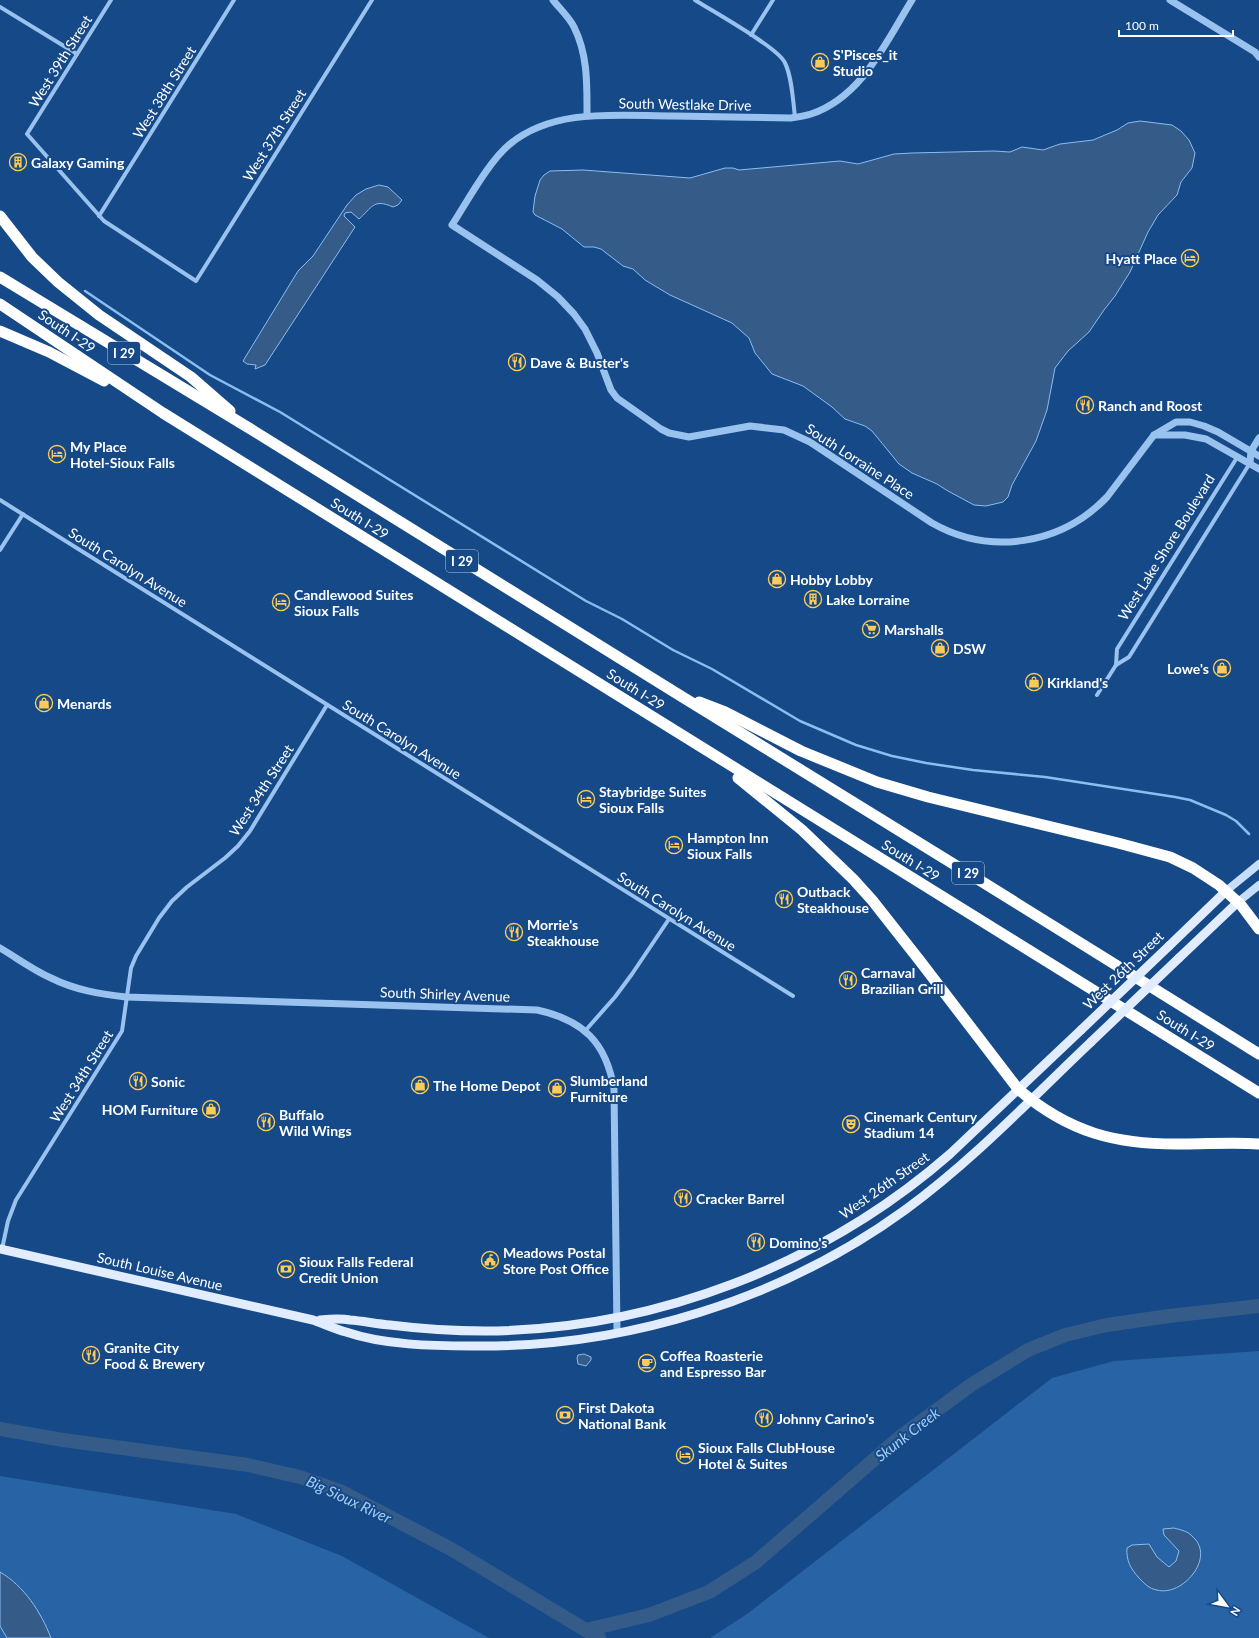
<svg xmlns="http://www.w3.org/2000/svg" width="1259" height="1638" font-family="Lato,sans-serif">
	<rect width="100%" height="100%" fill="#154987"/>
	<!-- green -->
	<g fill="#2763a5">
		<path d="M1259,1351V1638H710L747,1614L1052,1378L1114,1361Z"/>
		<path d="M0,1476L236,1514L342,1556L489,1638H0Z"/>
	</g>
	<!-- water -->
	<g fill="#355c89" stroke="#8bbdf2">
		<path d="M1140,121L1172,125L1181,131L1189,140L1195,153L1192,168L1181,182L1177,195L1158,215L1148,232L1130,272L1115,296L1104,310L1089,332L1068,351L1055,368L1047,410L1036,441L1012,485L1008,497L1003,502L986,506L974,505L948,491L937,484L912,473L899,464L872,431L865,426L845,419L832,407L803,386L772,374L755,353L749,338L732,323L670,295L645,280L633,269L623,266L601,249L594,247H584L562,229L535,215L533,212L535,196L540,180L544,175L550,171L583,170L690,178L725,168H733L739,170L840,161L858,164L894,154L912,153L994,151L1010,152L1022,147L1043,150L1060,144L1093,140L1117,130L1128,123Z"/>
		<path d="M379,185L388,187L402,200L398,205L393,207C373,198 372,208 359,219L351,212L345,213L344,216L355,227L265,365L255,369L256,365L247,364L243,361L298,271L313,256L347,205L356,195L366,189Z"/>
		<path d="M584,1354L591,1357V1360L586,1366L578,1364L577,1358L578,1355Z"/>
		<path d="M1174,1528C1181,1530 1188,1531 1193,1537C1216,1558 1182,1597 1157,1590C1149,1589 1144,1583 1139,1578C1131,1569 1126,1561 1127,1548L1132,1545L1149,1544L1157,1557L1169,1567L1176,1561L1179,1551L1164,1535L1163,1529Z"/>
		<path d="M0,1572C24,1586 41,1612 51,1638H7L0,1626Z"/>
	</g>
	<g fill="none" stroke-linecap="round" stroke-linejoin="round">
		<!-- stream -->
		<path stroke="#8bbdf2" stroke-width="2.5" d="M85,291L210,375L280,412L586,601L622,619L673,650L712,669L800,721L856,745L892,756L926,763L973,770L1045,777L1175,797L1190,800L1226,815L1236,821L1249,834"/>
		<!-- river -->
		<g stroke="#355c89" stroke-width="14">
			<path d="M0,1429L63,1440L248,1465L300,1477L340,1491L451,1549L599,1638"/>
			<path d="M586,1630L649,1615L709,1592L756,1562L900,1437L971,1385L1028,1350L1065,1335L1107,1325L1169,1316L1259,1306"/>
		</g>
		<!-- minor -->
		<g stroke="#9ac2ef" stroke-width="4">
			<path d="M111,0L27,134L104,221L196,281L372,0"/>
			<path d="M695,0C712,11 779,48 785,63C792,77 793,101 795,117"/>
			<path d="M0,7L77,54"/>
			<path d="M751,35L773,0"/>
			<path d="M99,216L234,0"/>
			<path d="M0,500L793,996"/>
			<path d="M0,550L23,514"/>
			<path d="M1116,665L1117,649L1238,456"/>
			<path d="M1097,695L1116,665L1129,657L1250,463"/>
			<path d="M585,1031L615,997L632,974L669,919"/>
			<path d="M2,1249L8,1221L16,1200L122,1031L131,968L136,956L159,918L172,901L187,887L225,858L238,846L250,831L327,705"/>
		</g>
		<!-- tertiary -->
		<g stroke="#9ac2ef" stroke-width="7">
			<path d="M553,0C560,9 569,17 574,27C588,55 587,85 587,115"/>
			<path d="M912,0C886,42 862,97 811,114C805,116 797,117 790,118C751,117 713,117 674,116C620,116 555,107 510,144C489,161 467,202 452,225L537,280L558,297L574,314L585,329L597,353L611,390L617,398L661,429L669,433L689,437L750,426L784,430L810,442L932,523C990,556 1061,545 1107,497L1154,435L1176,422H1190L1204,426L1218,432L1259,456"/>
			<path d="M1170,0L1255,52L1259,57"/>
			<path d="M1154,435H1185L1206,439L1259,469"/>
			<path d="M1250,463L1251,451L1259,438"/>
			<path d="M0,948C17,958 33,970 51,978C75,990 100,994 126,997L537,1010C583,1020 606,1042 614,1089L617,1332"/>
		</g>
		<!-- secondary -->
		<g stroke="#c7defa" stroke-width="8">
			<path d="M1226,891L1259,864"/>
			<path d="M1238,902L1259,885"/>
		</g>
		<!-- primary -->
		<g stroke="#e1edff" stroke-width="9">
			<path d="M1169,946L1226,891"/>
			<path d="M1179,958L1238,902"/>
			<path d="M0,1249L313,1320C324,1324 335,1329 346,1332C384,1345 432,1346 472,1346C625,1348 781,1300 905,1210C972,1161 1031,1099 1091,1042"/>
			<path d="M320,1320C330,1319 340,1318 350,1320C363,1321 377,1324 390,1325C422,1329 453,1331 485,1331C654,1330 823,1265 950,1154L1081,1030"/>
		</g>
		<!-- motorway -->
		<g stroke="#fff" stroke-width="11">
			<path d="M0,216L32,257L58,282L99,315L191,377L230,411"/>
			<path d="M0,277L249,428L676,693L968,873L1259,1054"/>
			<path d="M0,304L163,413L1259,1093"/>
			<path d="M0,331L49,352L104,381"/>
			<path d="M699,702L725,712L801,751L877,782L928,797L1118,843L1170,857L1193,868L1219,885L1241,905L1259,929"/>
			<path d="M738,778L802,830L853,879L872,900L920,961L1018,1089C1069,1133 1117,1145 1183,1144C1208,1144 1234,1142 1259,1144"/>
		</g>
		<!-- primary-bridge -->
		<g stroke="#e1edff" stroke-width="9">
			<path d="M1081,1030L1169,946"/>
			<path d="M1091,1042L1179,958"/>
		</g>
	</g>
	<!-- icons -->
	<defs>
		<g id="shop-ring" transform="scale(0.9)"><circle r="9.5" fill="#154987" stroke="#ffcb57" stroke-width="1.5"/><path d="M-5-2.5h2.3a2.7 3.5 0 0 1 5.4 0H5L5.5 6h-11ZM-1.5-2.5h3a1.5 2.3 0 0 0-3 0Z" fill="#ffcb57"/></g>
		<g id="building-ring" transform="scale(0.9)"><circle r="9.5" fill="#154987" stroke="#ffcb57" stroke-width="1.5"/><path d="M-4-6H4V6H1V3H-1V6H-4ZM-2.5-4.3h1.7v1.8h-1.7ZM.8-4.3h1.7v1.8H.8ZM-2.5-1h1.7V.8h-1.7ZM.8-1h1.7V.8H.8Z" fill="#ffcb57"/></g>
		<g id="hotel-ring" transform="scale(0.9)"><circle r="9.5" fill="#154987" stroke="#ffcb57" stroke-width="1.5"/><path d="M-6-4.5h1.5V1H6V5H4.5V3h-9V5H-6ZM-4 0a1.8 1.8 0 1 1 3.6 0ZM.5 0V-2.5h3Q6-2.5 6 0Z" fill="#ffcb57"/></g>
		<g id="restaurant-ring" transform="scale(0.9)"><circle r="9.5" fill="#154987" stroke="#ffcb57" stroke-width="1.5"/><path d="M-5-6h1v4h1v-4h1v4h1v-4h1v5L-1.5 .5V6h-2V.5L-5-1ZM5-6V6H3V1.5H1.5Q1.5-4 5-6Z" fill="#ffcb57"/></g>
		<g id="supermarket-ring" transform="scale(0.9)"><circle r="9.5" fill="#154987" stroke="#ffcb57" stroke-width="1.5"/><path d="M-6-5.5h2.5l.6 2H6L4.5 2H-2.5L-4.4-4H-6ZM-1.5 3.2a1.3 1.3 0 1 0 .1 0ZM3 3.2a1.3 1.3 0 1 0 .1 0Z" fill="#ffcb57"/></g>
		<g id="theatre-ring" transform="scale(0.9)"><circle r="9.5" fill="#154987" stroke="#ffcb57" stroke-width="1.5"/><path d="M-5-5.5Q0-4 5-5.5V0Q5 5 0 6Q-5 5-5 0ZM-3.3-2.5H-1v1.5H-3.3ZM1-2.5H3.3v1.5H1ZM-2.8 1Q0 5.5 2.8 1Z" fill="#ffcb57"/></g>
		<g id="civic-ring" transform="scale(0.9)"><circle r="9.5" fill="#154987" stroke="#ffcb57" stroke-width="1.5"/><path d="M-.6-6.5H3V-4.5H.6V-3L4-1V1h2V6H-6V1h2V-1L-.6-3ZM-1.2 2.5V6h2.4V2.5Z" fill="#ffcb57"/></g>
		<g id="bank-ring" transform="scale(0.9)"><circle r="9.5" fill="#154987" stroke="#ffcb57" stroke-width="1.5"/><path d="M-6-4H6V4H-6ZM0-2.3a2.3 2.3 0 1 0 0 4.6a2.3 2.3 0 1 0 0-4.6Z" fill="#ffcb57"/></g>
		<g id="cafe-ring" transform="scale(0.9)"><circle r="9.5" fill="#154987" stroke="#ffcb57" stroke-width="1.5"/><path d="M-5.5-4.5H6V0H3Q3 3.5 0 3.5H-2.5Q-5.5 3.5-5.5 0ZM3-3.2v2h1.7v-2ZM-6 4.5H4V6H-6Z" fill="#ffcb57"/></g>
	</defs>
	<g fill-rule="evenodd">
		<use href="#shop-ring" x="820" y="62"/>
		<use href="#building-ring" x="18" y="162"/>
		<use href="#hotel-ring" x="1190" y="258"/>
		<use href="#restaurant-ring" x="517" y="362"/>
		<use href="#restaurant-ring" x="1085" y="405"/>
		<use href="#hotel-ring" x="57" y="454"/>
		<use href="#shop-ring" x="777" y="579"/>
		<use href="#building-ring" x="813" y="599"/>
		<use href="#hotel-ring" x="281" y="602"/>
		<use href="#supermarket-ring" x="871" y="629"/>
		<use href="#shop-ring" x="940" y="648"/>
		<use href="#shop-ring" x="1222" y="668"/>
		<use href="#shop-ring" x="1034" y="682"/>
		<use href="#shop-ring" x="44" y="703"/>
		<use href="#hotel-ring" x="586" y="799"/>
		<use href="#hotel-ring" x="674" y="845"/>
		<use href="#restaurant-ring" x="784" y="899"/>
		<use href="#restaurant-ring" x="514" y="932"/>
		<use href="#restaurant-ring" x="848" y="980"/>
		<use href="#restaurant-ring" x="138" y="1081"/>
		<use href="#shop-ring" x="420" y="1085"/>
		<use href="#shop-ring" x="557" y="1088"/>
		<use href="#shop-ring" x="211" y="1109"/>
		<use href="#restaurant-ring" x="266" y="1122"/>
		<use href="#theatre-ring" x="851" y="1124"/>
		<use href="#restaurant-ring" x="683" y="1198"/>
		<use href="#restaurant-ring" x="756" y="1242"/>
		<use href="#civic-ring" x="490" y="1260"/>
		<use href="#bank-ring" x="286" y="1269"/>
		<use href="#restaurant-ring" x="91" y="1355"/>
		<use href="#cafe-ring" x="647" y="1363"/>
		<use href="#bank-ring" x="565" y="1415"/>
		<use href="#restaurant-ring" x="764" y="1418"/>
		<use href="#hotel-ring" x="685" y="1455"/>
	</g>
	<g text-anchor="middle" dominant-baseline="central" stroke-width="4" stroke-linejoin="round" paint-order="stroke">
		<!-- shield labels -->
		<g fill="#154987" stroke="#b9c8db" stroke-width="1">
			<rect x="108" y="342" width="32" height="22" rx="3"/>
			<rect x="446" y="550" width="32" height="22" rx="3"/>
			<rect x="952" y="862" width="32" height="22" rx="3"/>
		</g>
		<g font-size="13" font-weight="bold" fill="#fff">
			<text x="124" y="353">I 29</text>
			<text x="462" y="561">I 29</text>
			<text x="968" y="873">I 29</text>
		</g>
		<!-- poi labels -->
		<g font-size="14" font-weight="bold" fill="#fff" stroke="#154987" text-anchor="start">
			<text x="833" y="54">S'Pisces_it<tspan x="833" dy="16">Studio</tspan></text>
			<text x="31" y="162">Galaxy Gaming</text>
			<text x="1177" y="258" text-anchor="end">Hyatt Place</text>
			<text x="530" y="362">Dave &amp; Buster's</text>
			<text x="1098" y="405">Ranch and Roost</text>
			<text x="70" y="446">My Place<tspan x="70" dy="16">Hotel-Sioux Falls</tspan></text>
			<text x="790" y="579">Hobby Lobby</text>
			<text x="294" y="594">Candlewood Suites<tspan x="294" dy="16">Sioux Falls</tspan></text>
			<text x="826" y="599">Lake Lorraine</text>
			<text x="884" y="629">Marshalls</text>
			<text x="953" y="648">DSW</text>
			<text x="1209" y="668" text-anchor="end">Lowe's</text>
			<text x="1047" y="682">Kirkland's</text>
			<text x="57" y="703">Menards</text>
			<text x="599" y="791">Staybridge Suites<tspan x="599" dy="16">Sioux Falls</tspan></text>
			<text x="687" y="837">Hampton Inn<tspan x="687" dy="16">Sioux Falls</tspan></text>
			<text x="797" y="891">Outback<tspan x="797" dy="16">Steakhouse</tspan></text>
			<text x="527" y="924">Morrie's<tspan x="527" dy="16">Steakhouse</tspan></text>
			<text x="861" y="972">Carnaval<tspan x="861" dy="16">Brazilian Grill</tspan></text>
			<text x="570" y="1080">Slumberland<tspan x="570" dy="16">Furniture</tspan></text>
			<text x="151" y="1081">Sonic</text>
			<text x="433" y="1085">The Home Depot</text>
			<text x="198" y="1109" text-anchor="end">HOM Furniture</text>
			<text x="279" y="1114">Buffalo<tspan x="279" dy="16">Wild Wings</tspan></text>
			<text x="864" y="1116">Cinemark Century<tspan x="864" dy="16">Stadium 14</tspan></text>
			<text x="696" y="1198">Cracker Barrel</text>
			<text x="769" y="1242">Domino's</text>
			<text x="503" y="1252">Meadows Postal<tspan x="503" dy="16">Store Post Office</tspan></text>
			<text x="299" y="1261">Sioux Falls Federal<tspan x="299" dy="16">Credit Union</tspan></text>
			<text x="104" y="1347">Granite City<tspan x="104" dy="16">Food &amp; Brewery</tspan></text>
			<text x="660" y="1355">Coffea Roasterie<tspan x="660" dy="16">and Espresso Bar</tspan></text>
			<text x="578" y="1407">First Dakota<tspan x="578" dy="16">National Bank</tspan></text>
			<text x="777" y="1418">Johnny Carino's</text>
			<text x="698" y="1447">Sioux Falls ClubHouse<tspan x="698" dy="16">Hotel &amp; Suites</tspan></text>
		</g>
		<!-- street labels -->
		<g font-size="14" fill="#fff" stroke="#154987">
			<text transform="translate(60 61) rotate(-58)">West 39th Street</text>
			<text transform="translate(164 92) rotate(-58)">West 38th Street</text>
			<text transform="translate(685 104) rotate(1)">South Westlake Drive</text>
			<text transform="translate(274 135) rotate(-58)">West 37th Street</text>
			<text transform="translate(67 331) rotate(34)">South I-29</text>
			<text transform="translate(860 461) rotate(33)">South Lorraine Place</text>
			<text transform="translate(360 518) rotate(32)">South I-29</text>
			<text transform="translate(1166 547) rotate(-58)">West Lake Shore Boulevard</text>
			<text transform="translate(128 567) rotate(32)">South Carolyn Avenue</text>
			<text transform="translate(636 689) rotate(32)">South I-29</text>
			<text transform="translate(402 739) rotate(32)">South Carolyn Avenue</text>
			<text transform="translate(261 790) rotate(-57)">West 34th Street</text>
			<text transform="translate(911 860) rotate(32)">South I-29</text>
			<text transform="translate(677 911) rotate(32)">South Carolyn Avenue</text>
			<text transform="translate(1123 970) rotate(-44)">West 26th Street</text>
			<text transform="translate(445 994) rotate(2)">South Shirley Avenue</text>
			<text transform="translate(1186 1030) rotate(32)">South I-29</text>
			<text transform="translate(81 1076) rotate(-58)">West 34th Street</text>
			<text transform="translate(884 1185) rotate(-35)">West 26th Street</text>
			<text transform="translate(160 1271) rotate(13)">South Louise Avenue</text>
		</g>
		<!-- water labels -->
		<g font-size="15" font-style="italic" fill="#a5ccf6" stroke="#154987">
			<text transform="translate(907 1434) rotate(-38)">Skunk Creek</text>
			<text transform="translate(349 1499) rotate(25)">Big Sioux River</text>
		</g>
	</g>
	<!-- north arrow -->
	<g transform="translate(1227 1606) rotate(122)" stroke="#154987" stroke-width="3" paint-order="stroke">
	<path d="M0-3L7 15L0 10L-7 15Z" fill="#ffffff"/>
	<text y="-6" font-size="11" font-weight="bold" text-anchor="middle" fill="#ffffff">N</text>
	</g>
	<!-- scale -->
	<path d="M1119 30v6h114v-6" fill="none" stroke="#ffffff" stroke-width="2"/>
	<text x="1125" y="30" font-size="12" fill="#ffffff" stroke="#154987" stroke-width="3" paint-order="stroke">100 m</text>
</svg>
